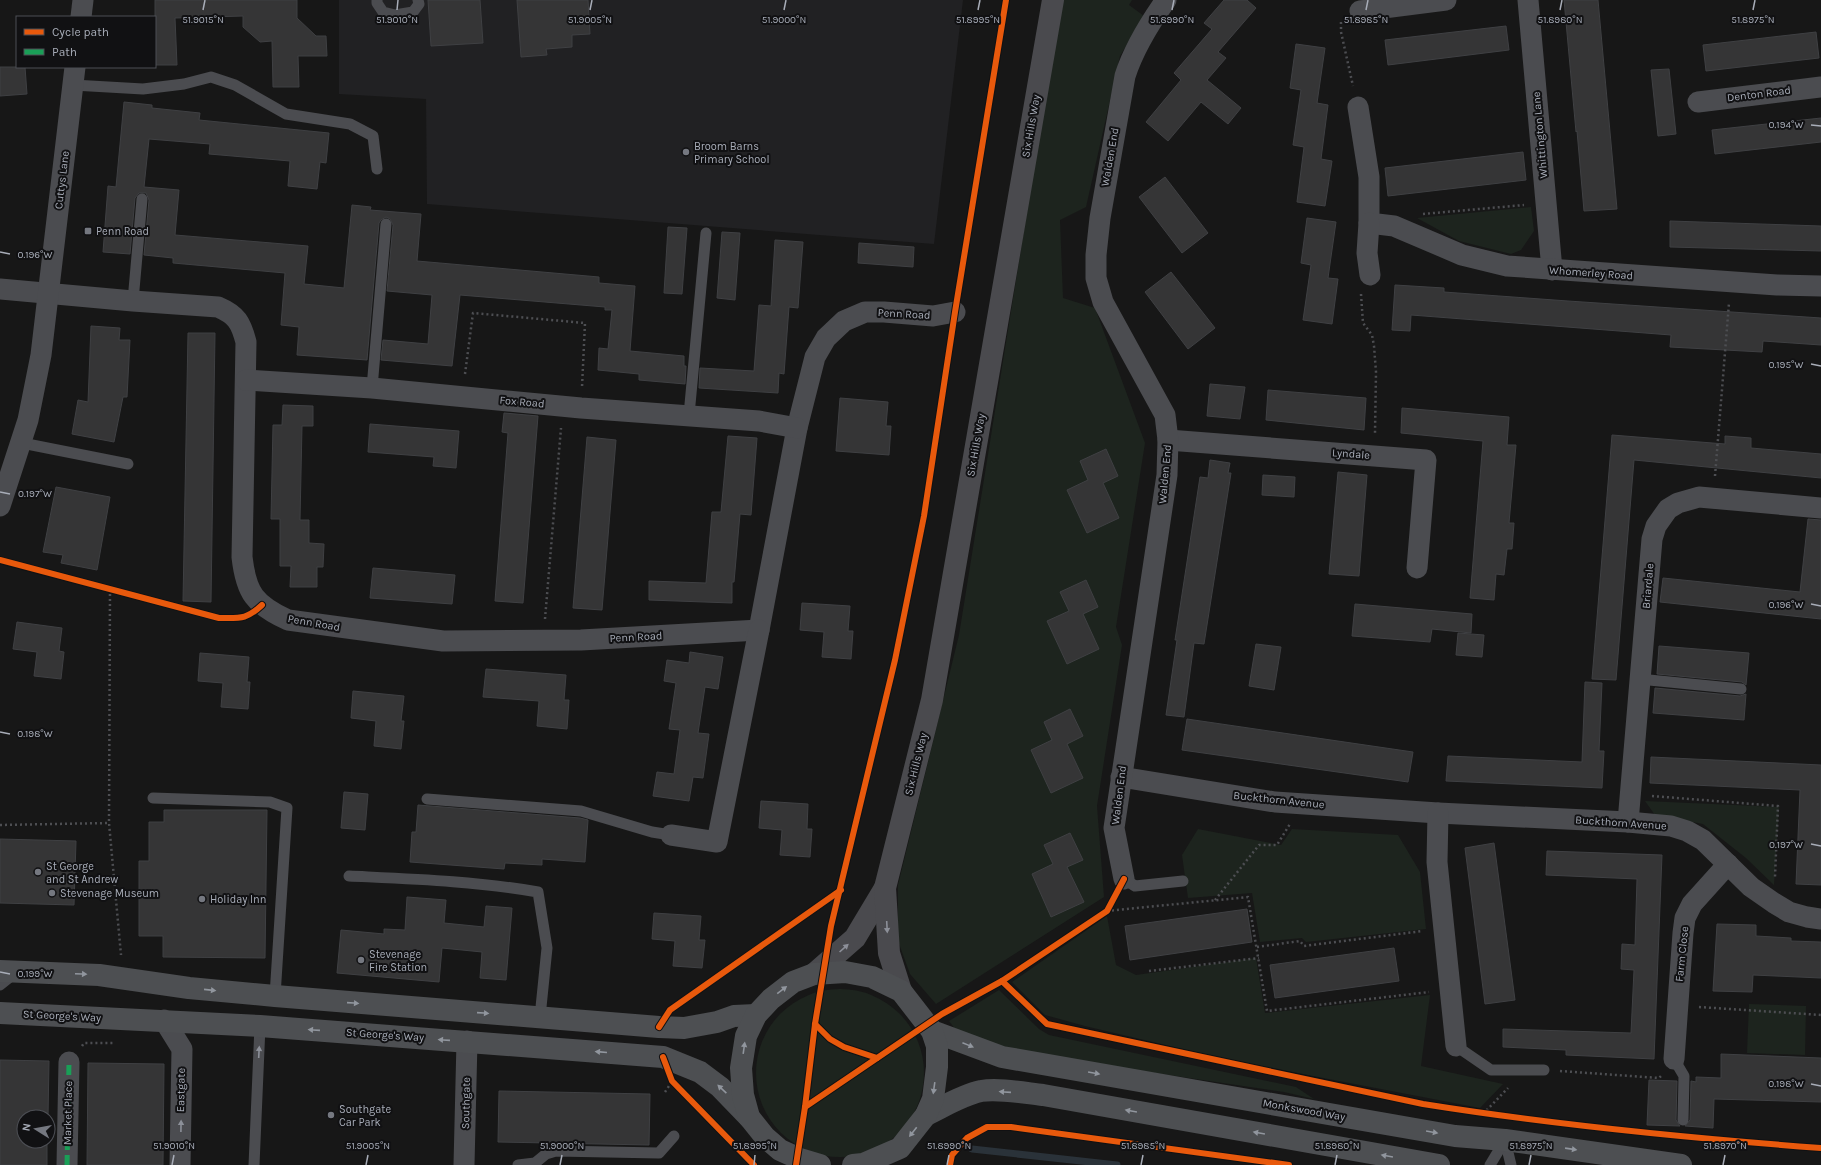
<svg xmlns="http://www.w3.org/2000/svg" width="1821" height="1165" font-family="Karla,sans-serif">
	<rect width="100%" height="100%" fill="#171717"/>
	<!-- built -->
	<path fill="#212123" d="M339,0H963L934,244L427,204L426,99L339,94Z"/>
	<!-- green -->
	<g fill="#1d241e">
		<path d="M1061,0H1132L1129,5L1144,16L1120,56L1086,207L1060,220L1063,298L1095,308L1145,443L1116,627L1122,645L1097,806L1104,897L936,1004L910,974L898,941V885L959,635Z"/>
		<path d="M1531,207L1534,231L1521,250L1511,254L1459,241L1417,218Z"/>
		<path d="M1645,801L1779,807L1774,885L1746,858L1703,824L1655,815Z"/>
		<path d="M1198,829L1281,845L1292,829L1398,835L1420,872L1426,929L1306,942L1302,938L1260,942L1252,893L1188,898L1182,855Z"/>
		<path d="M1107,916L1116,965L1136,975L1256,958L1265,1013L1430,995L1421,1066L1503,1084L1480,1108L1229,1060L1085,1026L1045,1015L1012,982Z"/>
		<circle cx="840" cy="1073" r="84"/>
		<path d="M999,990L1039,1029L1049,1035L1296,1087L1314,1099L1284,1092L1013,1052L955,1029L949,1021Z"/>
		<path d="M1749,1004L1806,1006L1805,1055L1747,1053Z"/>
	</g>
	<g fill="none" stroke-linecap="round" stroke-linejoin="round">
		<!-- stream -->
		<path stroke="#2a3239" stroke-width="7" d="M972,1149L1117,1165"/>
	</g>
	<!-- building -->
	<g fill="#353536" stroke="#3f4043">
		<path d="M155,0H297V18L316,36H326L327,56H298L299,87H273L272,41L260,42L243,27V16L175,18L177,65H155Z"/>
		<path d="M428,0H480L483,43L431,46Z"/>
		<path d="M517,0H588L590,34L572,35V47L546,49L547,55L521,57Z"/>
		<path d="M1224,0H1247L1256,8L1218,52L1226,58L1207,80L1241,108L1228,124L1201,102L1168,141L1146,122L1181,80L1174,73L1212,29L1204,23Z"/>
		<path d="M1564,0H1598L1617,209L1584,211L1577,131L1576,132Z"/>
		<path d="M1506,26L1509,50L1388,65L1385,40Z"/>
		<path d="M1816,32L1819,58L1706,71L1703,45Z"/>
		<path d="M1296,44L1325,48L1317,103L1328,105L1321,159L1332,161L1325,206L1297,202L1304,147L1293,145L1301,90L1290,88Z"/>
		<path d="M0,67H25L27,94L0,96Z"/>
		<path d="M1669,69L1676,134L1658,136L1651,70Z"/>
		<path d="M124,102L152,105V108L200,113L199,120L329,133L326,163L320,162L317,189L288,186L290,161L209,154L210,144L149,139L144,187L179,190L175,235L308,246L304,284L344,288L352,205L371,207L370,210L421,214L417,261L599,277V283L635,286L630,351L684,356V366H686L685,384L639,380V374L598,370L599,348L608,349L612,310H605V307L460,295L452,366L381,360L383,340L428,344L432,295L387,291L393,225L390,219L386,217L381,220L379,223L367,360L297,355L299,327L281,325L285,273L173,263V258L144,255L149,200L146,193H139L135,198L130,254L103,252L108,186L116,187Z"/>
		<path d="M1821,118V142L1715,154L1712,130Z"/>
		<path d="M1523,152L1526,180L1388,196L1385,168Z"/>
		<path d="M1165,177L1208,233L1182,253L1139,197Z"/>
		<path d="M1307,218L1336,222L1328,278L1338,279L1332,324L1303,320L1311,265L1301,263Z"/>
		<path d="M1670,221L1821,226V251L1670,247Z"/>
		<path d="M668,227L687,228L682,294L664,293Z"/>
		<path d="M722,232L740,233L735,300L717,298Z"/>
		<path d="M775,240L803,242L798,308L789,307L784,374L779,373L778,393L699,388L700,368L754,371L759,305L771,306Z"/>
		<path d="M859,243L914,247L913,267L858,263Z"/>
		<path d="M1171,272L1215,328L1188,349L1145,292Z"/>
		<path d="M1395,285L1444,288V292L1568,301L1821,318V345L1763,341L1762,352L1670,347L1671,335L1411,315L1410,331L1392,330Z"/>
		<path d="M91,326L120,328L119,340H130L127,397H123L114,442L72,434L78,400L88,402Z"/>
		<path d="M188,333H215L211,602L183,601Z"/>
		<path d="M1210,384L1245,387L1240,419L1207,416Z"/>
		<path d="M1268,390L1366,398L1364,430L1266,420Z"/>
		<path d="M840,398L888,402L886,426H891L889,455L836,451Z"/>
		<path d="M283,405L313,406V426H302L300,520H309V543L324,544L323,567H317V587H290L291,566H280V519H271L273,425H282Z"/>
		<path d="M1402,408L1509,417L1507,445H1516L1509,523H1514L1512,549H1507L1504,575L1496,574L1494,600L1470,598L1483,441L1401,433Z"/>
		<path d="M504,413L538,416L523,603L495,601L508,433L502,432Z"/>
		<path d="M370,424L459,431L456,468L433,466L434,457L368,452Z"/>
		<path d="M1612,435L1725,444V436L1751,438V448L1821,454V478L1634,460L1616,680L1592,679Z"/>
		<path d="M728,436L757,438L751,515L740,514L734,582H732V603L649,600V581L706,583L712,512H721Z"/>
		<path d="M587,437L616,440L602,610L573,608Z"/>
		<path d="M1106,449L1118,476L1103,483L1119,518L1087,533L1067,490L1088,480L1080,461Z"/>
		<path d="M1210,460L1230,463L1228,473H1231L1204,644L1194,643L1184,717L1166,715L1177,640H1175L1200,477L1208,478Z"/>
		<path d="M1338,472L1367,475L1359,576L1329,574Z"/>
		<path d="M1263,475L1295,477L1294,497L1262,495Z"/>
		<path d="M56,487L110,497L97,570L61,563L63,555L43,552Z"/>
		<path d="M1808,519L1821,520V619L1660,602L1663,578L1800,592Z"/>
		<path d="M373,568L455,575L452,604L370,598Z"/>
		<path d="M1086,580L1098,607L1083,614L1099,649L1067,664L1047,621L1069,611L1060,592Z"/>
		<path d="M802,603L850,606L848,631H853L851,659L822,657L824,632L800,630Z"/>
		<path d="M1355,604L1472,614L1471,633L1432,629L1430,642L1352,636Z"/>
		<path d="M17,622L62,628L59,651L64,652L61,679L34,676L37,652L13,649Z"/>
		<path d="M1458,633L1484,635L1482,657L1456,655Z"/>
		<path d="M1256,644L1281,647L1274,690L1249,686Z"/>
		<path d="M1659,646L1749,653L1746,685L1742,682L1657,674Z"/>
		<path d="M690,652L723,657L718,689L705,687L698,733L709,734L703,778L693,777L689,801L653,796L657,772L674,774L680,730L669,729L676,683L664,681L667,660L689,663Z"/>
		<path d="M200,653L249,657L247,682H250L248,709L221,707L223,683L198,681Z"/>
		<path d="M486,669L566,675L564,700H569L567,729L537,726L539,701L483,697Z"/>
		<path d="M1585,682L1602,683L1599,751H1604L1602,788L1446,781L1448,756L1582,762Z"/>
		<path d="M1655,688L1740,696L1746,694L1744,720L1653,713Z"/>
		<path d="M353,691L404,696L401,721H404L401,749L374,746L376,721L351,718Z"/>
		<path d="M1070,709L1083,736L1067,744L1083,778L1051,793L1031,750L1052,740L1044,722Z"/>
		<path d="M1187,719L1413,752L1408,782L1182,750Z"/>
		<path d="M1651,757L1821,765V885L1796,884L1800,790L1650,783Z"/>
		<path d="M344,792L368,794L365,830L341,828Z"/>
		<path d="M761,801L808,804L807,829H812L810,857L780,855L782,830L759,828Z"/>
		<path d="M418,805L580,818L588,820L585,862L542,859V865L505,863L504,869L410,862L412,832H416Z"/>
		<path d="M164,810H267L265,958L163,957V936H139V861H149V822H164Z"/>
		<path d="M1070,833L1083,860L1067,867L1084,902L1051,917L1032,874L1053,864L1044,845Z"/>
		<path d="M0,839L76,841L74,905L0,903Z"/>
		<path d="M1494,843L1515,1000L1485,1004L1465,848Z"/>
		<path d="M1547,851L1662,855L1654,1059L1566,1055V1050L1503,1047V1029L1631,1033L1634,970L1621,969L1622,944L1635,945L1637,879L1546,875Z"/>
		<path d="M407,897L446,900L444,923L484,927L486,906L512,908L506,980L480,978L482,952L442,948L439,982L337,973L341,930L384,934V929L405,930Z"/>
		<path d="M1247,909L1252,942L1130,960L1125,926Z"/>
		<path d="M654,913L701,916L699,940H705L702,968L673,966L675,941L652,939Z"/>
		<path d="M1717,924L1756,925V936L1791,938V941L1821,942V978L1753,975L1752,992L1713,991Z"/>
		<path d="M1394,948L1399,981L1275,998L1270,965Z"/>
		<path d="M1721,1054L1821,1058V1102L1714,1099L1713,1128L1685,1126L1690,1120L1691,1081L1696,1082V1077L1721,1078Z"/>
		<path d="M0,1060L49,1061L48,1117H24V1141H47V1165H0Z"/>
		<path d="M88,1063L164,1064L163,1165H87Z"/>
		<path d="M1649,1080L1677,1081L1676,1120L1680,1126L1647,1125Z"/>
		<path d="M499,1091L650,1094L649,1145L498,1142Z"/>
	</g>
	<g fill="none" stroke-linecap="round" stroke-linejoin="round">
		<!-- path -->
		<g stroke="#4d4e52" stroke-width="2.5" stroke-dasharray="2 3" stroke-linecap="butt">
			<path d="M1341,22V32L1353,86"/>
			<path d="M1423,214L1524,205"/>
			<path d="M1361,294L1363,323L1372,335L1374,346L1376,372L1375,433"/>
			<path d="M465,374L473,313L585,323L582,387"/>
			<path d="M1715,476L1729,303"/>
			<path d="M110,589L109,823L121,955"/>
			<path d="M545,619L561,428"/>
			<path d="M1652,796L1778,806L1775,877"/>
			<path d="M0,825L109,823"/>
			<path d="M1215,900L1259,845H1277L1290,824"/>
			<path d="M1107,911L1248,897L1267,1011L1429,992"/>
			<path d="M1257,947L1300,941L1304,946L1423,931"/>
			<path d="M1149,971L1259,958"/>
			<path d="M1699,1007L1821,1015"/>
			<path d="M82,1046L84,1043H113"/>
			<path d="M1560,1071L1659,1078L1662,1075"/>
			<path d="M665,1092L671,1083"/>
			<path d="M1483,1114L1508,1088"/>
		</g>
		<!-- lane -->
		<g stroke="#4b4c50" stroke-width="11">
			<path d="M377,0V3L383,12L395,15L413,12L419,4L418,0"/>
			<path d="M73,85L143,89L184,84L211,77L235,85L286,114L350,124L373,136L377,169"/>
			<path d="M133,301L142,199"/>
			<path d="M372,388L386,224"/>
			<path d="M689,415L706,233"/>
			<path d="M22,443L128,464"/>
			<path d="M1639,679L1741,689"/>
			<path d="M153,798L270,802L287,808L275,996"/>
			<path d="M427,799L581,811L652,832L671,835"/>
			<path d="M349,876C412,879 475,881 538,892L547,948L540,1017"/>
			<path d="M1124,879L1135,886L1183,881"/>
			<path d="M0,985L15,973"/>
			<path d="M1456,1046L1491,1070H1544"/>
			<path d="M1674,1059L1684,1076L1683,1120"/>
			<path d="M1505,1140L1511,1165"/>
			<path d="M254,1165L260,1026"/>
			<path d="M518,1165L535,1163L546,1154L556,1151L659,1153L674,1136"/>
			<path d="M1490,1165L1505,1140"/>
		</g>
		<!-- street -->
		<g stroke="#4b4c50" stroke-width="21">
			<path d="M1528,0L1552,270"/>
			<path d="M1360,11L1446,0"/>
			<path d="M81,17L83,0"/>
			<path d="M1698,102L1821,87"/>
			<path d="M1358,107L1369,177V223L1394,226L1462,255L1507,266L1777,285L1821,286"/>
			<path d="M1369,223L1367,253L1370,275"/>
			<path d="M0,289L133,301L218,307C237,315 241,323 246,342L242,557C246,593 255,605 288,620L443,641L581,640L759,630L797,428L815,357L826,338L844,321L865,312H884L933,316L955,312"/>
			<path d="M246,380L372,388L581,408L759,421L797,428"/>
			<path d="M1168,440L1426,460L1417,568"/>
			<path d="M0,506L28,420L41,355L75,67"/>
			<path d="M1121,777L1275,802L1438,813L1628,822L1671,826L1687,831L1703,840L1751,887L1774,903L1789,912L1807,917L1821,919"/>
			<path d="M1438,813L1437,862L1456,1046"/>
			<path d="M1628,822L1652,539L1656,526L1668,509L1678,503L1699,497L1821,508"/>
			<path d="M671,835L717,842L759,630"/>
			<path d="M1124,879L1114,828L1167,475L1168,440L1165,415L1103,302L1096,278V255L1100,218L1125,76C1134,48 1149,24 1166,0"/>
			<path d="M164,1020L182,1049L180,1165"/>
			<path d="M1674,1059L1683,933L1685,918L1692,904L1728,864"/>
			<path d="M67,1165L69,1062"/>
			<path d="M464,1165L467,1041"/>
		</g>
		<!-- secondary -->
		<g stroke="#4a4a4e" stroke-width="22">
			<path d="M814,974L855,938L885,888"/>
			<path d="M901,991L889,953L885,888L932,700L1053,0"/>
		</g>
		<!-- primary -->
		<g stroke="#4d4f52" stroke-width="22">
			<path d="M0,971L99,975L189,988L275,996L659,1027L684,1028L717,1022L734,1016L756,1015"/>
			<path d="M0,1013L260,1026L663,1057L700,1072L720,1087L749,1117"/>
			<path d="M932,1031L1002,1057L1455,1136L1505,1140L1681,1165"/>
			<path d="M926,1115C943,1107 962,1095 981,1091C999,1088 1025,1093 1043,1095L1439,1165"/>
			<path d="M820,1165L800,1159L780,1150L765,1137L749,1117L743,1095L741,1068L746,1036L756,1015L771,999L793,982L814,974L845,972L872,977L901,991L932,1031L937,1046V1067L933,1099L926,1115L900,1148L863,1164L853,1165"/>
		</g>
		<!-- quiet -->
		<path stroke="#1a9f57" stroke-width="5" stroke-dasharray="10 5" stroke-linecap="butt" d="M67,1165L69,1062"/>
		<!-- cycleway casing -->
		<g stroke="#111113" stroke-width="8">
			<g id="cycleway">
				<path d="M0,560L219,618C240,618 246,620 262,605"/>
				<path d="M1002,981L1047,1024L1423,1104C1555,1125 1688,1138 1821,1148"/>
				<path d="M815,1024L830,1039L844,1047L877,1058"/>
				<path d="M659,1027L670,1010L841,890"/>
				<path d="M663,1057L672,1081L754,1165"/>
				<path d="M805,1107L942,1014L1002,981L1107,911L1124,879"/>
				<path d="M796,1165L805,1107L815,1024L831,926L895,660L924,516L955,312L1006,0"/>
				<path d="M950,1165L952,1155L967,1138L987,1127H1011L1289,1165"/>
			</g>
		</g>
		<!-- cycleway -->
		<use href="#cycleway" stroke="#e8590c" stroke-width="6"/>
	</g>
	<!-- one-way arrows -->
	<defs><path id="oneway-solid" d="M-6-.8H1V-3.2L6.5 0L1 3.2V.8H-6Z"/></defs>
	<g fill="#8c8f98">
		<use href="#oneway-solid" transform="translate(887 927) rotate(87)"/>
		<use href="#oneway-solid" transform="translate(844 948) rotate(-42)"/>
	</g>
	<g fill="#91969e">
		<use href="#oneway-solid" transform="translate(81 974) rotate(3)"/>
		<use href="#oneway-solid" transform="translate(210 990) rotate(6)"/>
		<use href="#oneway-solid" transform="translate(782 990) rotate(-37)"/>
		<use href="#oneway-solid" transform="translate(353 1003) rotate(4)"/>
		<use href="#oneway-solid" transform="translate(483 1013) rotate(4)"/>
		<use href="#oneway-solid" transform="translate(314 1030) rotate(-176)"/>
		<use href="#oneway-solid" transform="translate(444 1040) rotate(-176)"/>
		<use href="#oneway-solid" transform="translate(968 1045) rotate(22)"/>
		<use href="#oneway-solid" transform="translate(744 1048) rotate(-82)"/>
		<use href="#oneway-solid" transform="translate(601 1052) rotate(-175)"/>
		<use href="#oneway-solid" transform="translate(1094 1073) rotate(10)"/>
		<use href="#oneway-solid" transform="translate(934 1088) rotate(98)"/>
		<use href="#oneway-solid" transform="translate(722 1089) rotate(-137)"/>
		<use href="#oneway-solid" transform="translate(1005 1092) rotate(-176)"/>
		<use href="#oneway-solid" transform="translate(1131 1111) rotate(-170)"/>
		<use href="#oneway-solid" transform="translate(913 1132) rotate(128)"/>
		<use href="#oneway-solid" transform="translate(1432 1132) rotate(10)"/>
		<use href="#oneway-solid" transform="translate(1259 1133) rotate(-170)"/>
		<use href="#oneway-solid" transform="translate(1571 1149) rotate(8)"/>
		<use href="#oneway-solid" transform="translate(1387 1156) rotate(-170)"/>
	</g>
	<g fill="#8c9099">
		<use href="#oneway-solid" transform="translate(259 1052) rotate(-87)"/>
		<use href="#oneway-solid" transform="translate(181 1126) rotate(-89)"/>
	</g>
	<!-- ticks -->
	<path fill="none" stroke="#a8adb8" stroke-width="1.5" d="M203,10L205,0M397,10L398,0M590,10L592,0M784,10L786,0M978,10L980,0M1172,10L1174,0M1366,10L1368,0M1560,10L1562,0M1753,10L1755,0M1811,125L1821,126M0,252L10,254M1811,364L1821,366M0,492L10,494M1811,604L1821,606M0,732L10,734M1811,844L1821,846M0,972L10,974M1811,1084L1821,1086M172,1165L174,1155M366,1165L368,1155M560,1165L562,1155M754,1165L755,1155M947,1165L949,1155M1141,1165L1143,1155M1335,1165L1337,1155M1529,1165L1531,1155M1723,1165L1725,1155"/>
	<!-- markers -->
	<g fill="#757880" stroke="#111113" stroke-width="1.5">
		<circle cx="686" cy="152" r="4"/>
		<rect x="84" y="227" width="8" height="8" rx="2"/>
		<circle cx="38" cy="872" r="4"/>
		<circle cx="52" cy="893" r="4"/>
		<circle cx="202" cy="899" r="4"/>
		<circle cx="361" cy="960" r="4"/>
		<circle cx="331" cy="1115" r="4"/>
	</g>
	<g text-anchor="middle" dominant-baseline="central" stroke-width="4" stroke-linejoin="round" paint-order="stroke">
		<!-- street labels -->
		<g font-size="11" fill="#a8adb8" stroke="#111113">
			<text transform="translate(1759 94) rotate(-7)">Denton Road</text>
			<text transform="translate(1031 126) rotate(-80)">Six Hills Way</text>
			<text transform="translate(1540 135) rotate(-95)">Whittington Lane</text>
			<text transform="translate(1110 157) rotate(-80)">Walden End</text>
			<text transform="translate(62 180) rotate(-83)">Cuttys Lane</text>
			<text transform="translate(1591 273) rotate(4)">Whomerley Road</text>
			<text transform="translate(904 314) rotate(3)">Penn Road</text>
			<text transform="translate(522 402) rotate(5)">Fox Road</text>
			<text transform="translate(976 445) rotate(-80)">Six Hills Way</text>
			<text transform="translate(1351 454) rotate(4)">Lyndale</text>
			<text transform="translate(1165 474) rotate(-85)">Walden End</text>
			<text transform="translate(1648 586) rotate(-85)">Briardale</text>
			<text transform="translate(314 623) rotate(10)">Penn Road</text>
			<text transform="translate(636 637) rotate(-3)">Penn Road</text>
			<text transform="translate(916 764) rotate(-76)">Six Hills Way</text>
			<text transform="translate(1119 795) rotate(-83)">Walden End</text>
			<text transform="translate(1279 800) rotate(6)">Buckthorn Avenue</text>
			<text transform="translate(1621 823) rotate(4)">Buckthorn Avenue</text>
			<text transform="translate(1682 954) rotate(-84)">Farm Close</text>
			<text transform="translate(62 1016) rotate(3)">St George's Way</text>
			<text transform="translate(385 1035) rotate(4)">St George's Way</text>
			<text transform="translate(181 1090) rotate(-89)">Eastgate</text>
			<text transform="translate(466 1103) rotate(-89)">Southgate</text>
			<text transform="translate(1304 1110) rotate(10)">Monkswood Way</text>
			<text transform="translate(68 1113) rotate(-89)">Market Place</text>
		</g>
		<!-- poi labels -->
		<g font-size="11" fill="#a8adb8" stroke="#111113" text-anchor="start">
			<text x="694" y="146">Broom Barns<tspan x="694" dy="13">Primary School</tspan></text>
			<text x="96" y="231">Penn Road</text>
			<text x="46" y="866">St George<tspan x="46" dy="13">and St Andrew</tspan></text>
			<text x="60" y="893">Stevenage Museum</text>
			<text x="210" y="899">Holiday Inn</text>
			<text x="369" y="954">Stevenage<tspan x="369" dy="13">Fire Station</tspan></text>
			<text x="339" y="1109">Southgate<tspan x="339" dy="13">Car Park</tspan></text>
		</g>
	</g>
	<g font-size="10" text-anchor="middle" fill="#a8adb8" stroke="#111113" stroke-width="4" stroke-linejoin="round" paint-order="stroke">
		<text x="203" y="23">51.9015°N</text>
		<text x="397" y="23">51.9010°N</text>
		<text x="590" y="23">51.9005°N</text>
		<text x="784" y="23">51.9000°N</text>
		<text x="978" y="23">51.8995°N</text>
		<text x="1172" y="23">51.8990°N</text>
		<text x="1366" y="23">51.8985°N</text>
		<text x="1560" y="23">51.8980°N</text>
		<text x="1753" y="23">51.8975°N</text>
		<text x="1786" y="128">0.194°W</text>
		<text x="35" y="258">0.196°W</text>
		<text x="1786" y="368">0.195°W</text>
		<text x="35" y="497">0.197°W</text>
		<text x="1786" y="608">0.196°W</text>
		<text x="35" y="737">0.198°W</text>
		<text x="1786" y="848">0.197°W</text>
		<text x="35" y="977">0.199°W</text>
		<text x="1786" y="1087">0.198°W</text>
		<text x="174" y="1149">51.9010°N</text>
		<text x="368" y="1149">51.9005°N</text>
		<text x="562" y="1149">51.9000°N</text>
		<text x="755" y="1149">51.8995°N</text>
		<text x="949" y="1149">51.8990°N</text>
		<text x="1143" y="1149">51.8985°N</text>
		<text x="1337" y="1149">51.8980°N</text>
		<text x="1531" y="1149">51.8975°N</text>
		<text x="1725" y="1149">51.8970°N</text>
	</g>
	<!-- legend -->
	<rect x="16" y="16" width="140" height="52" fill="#111113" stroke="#4d4f55"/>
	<rect x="24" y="29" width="20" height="6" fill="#e8590c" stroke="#4d4f55"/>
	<text x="52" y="36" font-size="12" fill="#a8adb8">Cycle path</text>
	<rect x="24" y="49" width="20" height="6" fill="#1a9f57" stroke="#4d4f55"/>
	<text x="52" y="56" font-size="12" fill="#a8adb8">Path</text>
	<!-- north arrow -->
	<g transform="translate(36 1129) rotate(281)"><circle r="19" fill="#111113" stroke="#4d4f55"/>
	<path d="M0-3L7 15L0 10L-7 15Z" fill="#757880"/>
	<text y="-6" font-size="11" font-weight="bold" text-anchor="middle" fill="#a8adb8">N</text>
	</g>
</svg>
